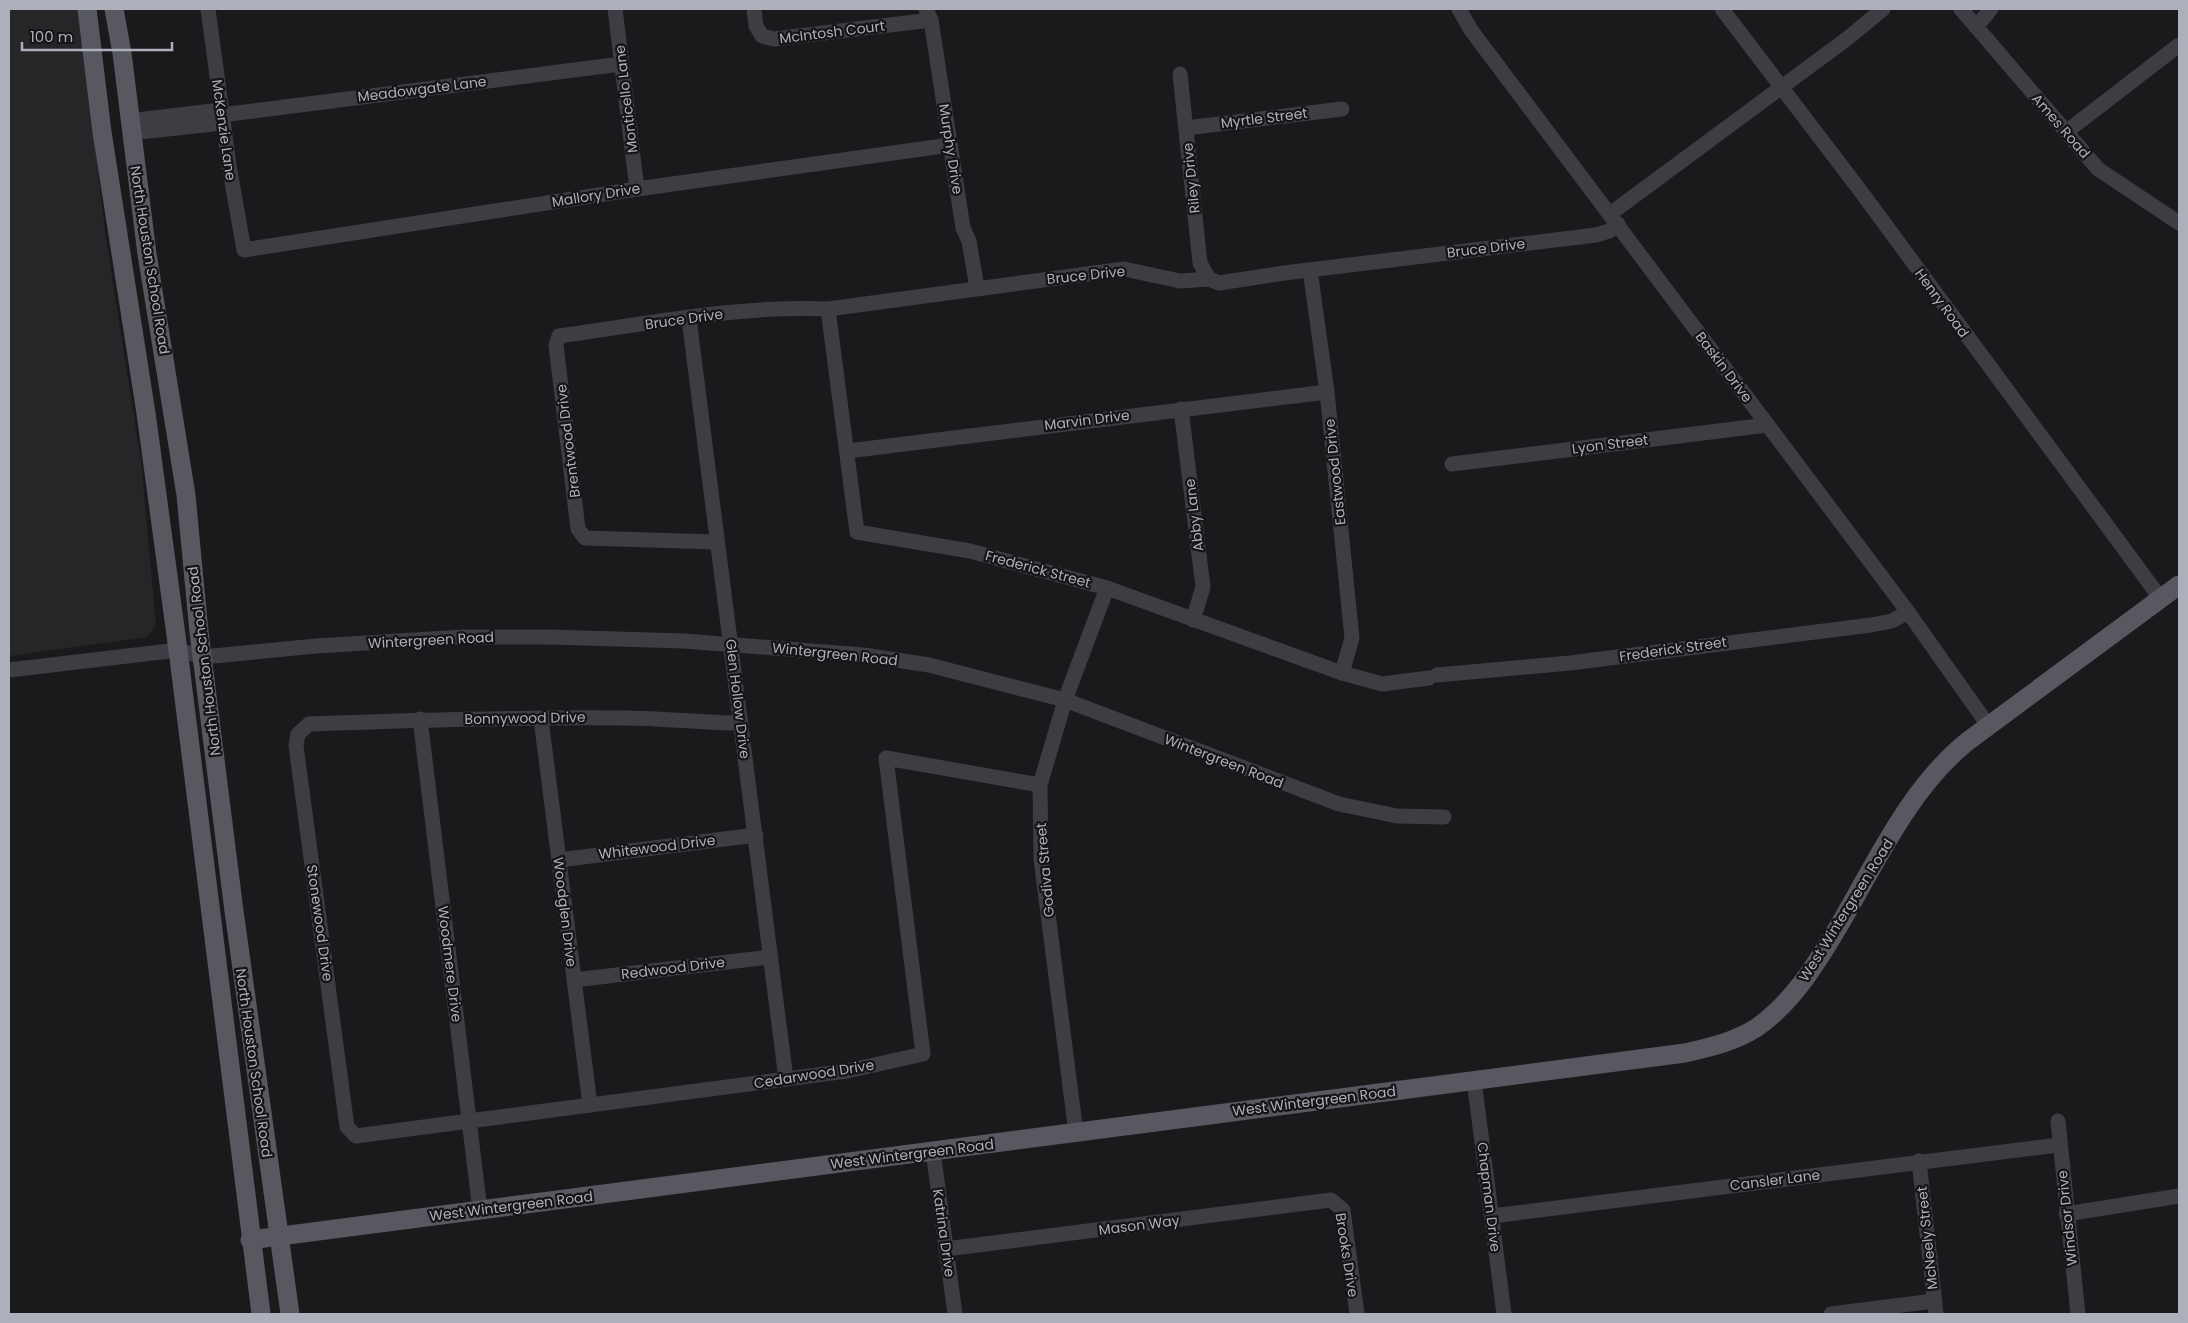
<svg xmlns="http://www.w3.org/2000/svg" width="2188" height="1323" font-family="Poppins,sans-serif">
	<rect width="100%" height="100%" fill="#1a1a1c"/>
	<!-- built -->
	<path fill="#262629" d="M9,9H79L106,239L141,461L156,626L147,637L9,656Z"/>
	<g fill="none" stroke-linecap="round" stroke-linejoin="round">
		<!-- minor -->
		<g stroke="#3d3d43" stroke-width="15">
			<path d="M208,9L229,165L244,250L637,189L950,145"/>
			<path d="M615,9L637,189"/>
			<path d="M754,9L756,26L762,36L774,39L931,20"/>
			<path d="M926,9L931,20L963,228L969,241L977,288"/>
			<path d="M1459,9L1471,30L1908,612L1988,725"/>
			<path d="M1722,9L1862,193L2161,599"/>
			<path d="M1961,9L2098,169L2179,223"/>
			<path d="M1976,27L1991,9"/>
			<path d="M1180,74L1200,263L1209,279"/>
			<path d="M129,121L212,111L222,115L621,64"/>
			<path d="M1186,128L1342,109"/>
			<path d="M2066,132L2179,45"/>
			<path d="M131,133L213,124L222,115"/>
			<path d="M1610,214L1848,38L1883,9"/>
			<path d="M1310,270L1327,392L1352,638L1342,673"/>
			<path d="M828,309L857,532L970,551L1107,588L1342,673L1382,684L1429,678"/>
			<path d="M689,319L786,1079"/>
			<path d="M1181,409L1203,587L1193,620"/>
			<path d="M848,451L1327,392"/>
			<path d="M1452,464L1767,425"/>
			<path d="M716,542L585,538L578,529L556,345L559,336C647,324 740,305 828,309L1124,269L1180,281L1209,279L1219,283L1284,273L1596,235L1609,231L1618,224"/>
			<path d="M9,670L178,650L203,657L316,646L464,637H549L684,641L863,655L929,665L1065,700L1339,804L1397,816L1444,817"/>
			<path d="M1437,675L1570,663L1871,625L1892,621L1908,612"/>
			<path d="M420,719L480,1210"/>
			<path d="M541,719L590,1105"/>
			<path d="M741,723C702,723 663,718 624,718C519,717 414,720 309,724L298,734L296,746L347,1127L356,1136L847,1071L923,1054L886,758L1040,785"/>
			<path d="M559,860L756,835"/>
			<path d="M574,980L771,957"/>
			<path d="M1474,1080L1504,1314"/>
			<path d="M2058,1121L2078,1314"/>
			<path d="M1076,1133L1041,859L1040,785L1065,700L1107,588"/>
			<path d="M933,1151L955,1314"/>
			<path d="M1919,1161L1936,1314"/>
			<path d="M2066,1214L2179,1196"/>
			<path d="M1492,1216L2058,1145"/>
			<path d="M946,1249L1331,1200L1343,1210L1357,1314"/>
			<path d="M1831,1314L1934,1301"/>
		</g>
		<!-- major -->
		<g stroke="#575860" stroke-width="19">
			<path d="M87,9L102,132L146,413L178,650L261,1314"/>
			<path d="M114,9L122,53L147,254L186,495L199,632L234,911L290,1314"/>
			<path d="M250,1240L1685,1053C1710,1047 1734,1042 1756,1028C1792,1003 1815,966 1837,929C1875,865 1909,788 1968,741L2179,585"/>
		</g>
	</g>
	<g text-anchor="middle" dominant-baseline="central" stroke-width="4.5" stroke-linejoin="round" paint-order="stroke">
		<!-- street labels -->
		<g font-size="14" fill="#adb0bb" stroke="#151517">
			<text transform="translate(832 32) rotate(-7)">McIntosh Court</text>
			<text transform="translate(422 89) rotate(-7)">Meadowgate Lane</text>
			<text transform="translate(626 99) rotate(-97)">Monticello Lane</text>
			<text transform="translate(1264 118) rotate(-7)">Myrtle Street</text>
			<text transform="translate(2061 126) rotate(49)">Ames Road</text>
			<text transform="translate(224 130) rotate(82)">McKenzie Lane</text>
			<text transform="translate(951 149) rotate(81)">Murphy Drive</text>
			<text transform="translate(1191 178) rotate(-96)">Riley Drive</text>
			<text transform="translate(596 195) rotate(-9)">Mallory Drive</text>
			<text transform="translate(1486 248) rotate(-7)">Bruce Drive</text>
			<text transform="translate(150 260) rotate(81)">North Houston School Road</text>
			<text transform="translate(1086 275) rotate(-6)">Bruce Drive</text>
			<text transform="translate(1942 303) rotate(54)">Henry Road</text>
			<text transform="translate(684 319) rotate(-8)">Bruce Drive</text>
			<text transform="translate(1724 367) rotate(53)">Baskin Drive</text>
			<text transform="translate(1087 420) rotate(-7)">Marvin Drive</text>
			<text transform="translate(568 441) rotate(-97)">Brentwood Drive</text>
			<text transform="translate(1610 444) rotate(-7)">Lyon Street</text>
			<text transform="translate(1335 472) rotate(-96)">Eastwood Drive</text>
			<text transform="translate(1194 515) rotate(-97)">Abby Lane</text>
			<text transform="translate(1038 569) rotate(15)">Frederick Street</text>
			<text transform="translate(431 640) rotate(-3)">Wintergreen Road</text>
			<text transform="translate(1673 649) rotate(-8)">Frederick Street</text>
			<text transform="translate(835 654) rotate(6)">Wintergreen Road</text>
			<text transform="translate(204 661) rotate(-97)">North Houston School Road</text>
			<text transform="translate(738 699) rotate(83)">Glen Hollow Drive</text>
			<text transform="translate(525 718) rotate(-1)">Bonnywood Drive</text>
			<text transform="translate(1224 761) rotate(21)">Wintergreen Road</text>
			<text transform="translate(657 847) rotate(-7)">Whitewood Drive</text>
			<text transform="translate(1045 870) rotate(-95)">Godiva Street</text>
			<text transform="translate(1846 910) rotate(-58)">West Wintergreen Road</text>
			<text transform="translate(565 912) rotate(83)">Woodglen Drive</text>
			<text transform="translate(320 923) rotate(82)">Stonewood Drive</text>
			<text transform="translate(450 964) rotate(83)">Woodmere Drive</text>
			<text transform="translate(673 968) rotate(-7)">Redwood Drive</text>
			<text transform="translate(254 1063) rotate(82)">North Houston School Road</text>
			<text transform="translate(814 1074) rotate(-9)">Cedarwood Drive</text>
			<text transform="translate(1314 1101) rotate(-7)">West Wintergreen Road</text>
			<text transform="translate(912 1154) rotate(-7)">West Wintergreen Road</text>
			<text transform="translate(1775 1180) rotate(-7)">Cansler Lane</text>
			<text transform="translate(1489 1197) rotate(83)">Chapman Drive</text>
			<text transform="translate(511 1206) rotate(-7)">West Wintergreen Road</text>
			<text transform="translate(2067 1218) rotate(-96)">Windsor Drive</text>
			<text transform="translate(1139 1225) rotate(-7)">Mason Way</text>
			<text transform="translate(944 1233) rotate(82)">Katrina Drive</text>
			<text transform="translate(1927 1238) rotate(-96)">McNeely Street</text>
			<text transform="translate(1347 1255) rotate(81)">Brooks Drive</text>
		</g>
	</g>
	<!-- border -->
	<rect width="2188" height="1323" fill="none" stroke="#adb0bb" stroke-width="20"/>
	<!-- scale -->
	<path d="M22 42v8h150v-8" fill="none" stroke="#adb0bb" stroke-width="2.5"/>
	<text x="30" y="42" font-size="15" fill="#adb0bb" stroke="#151517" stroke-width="4" paint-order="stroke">100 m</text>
</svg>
